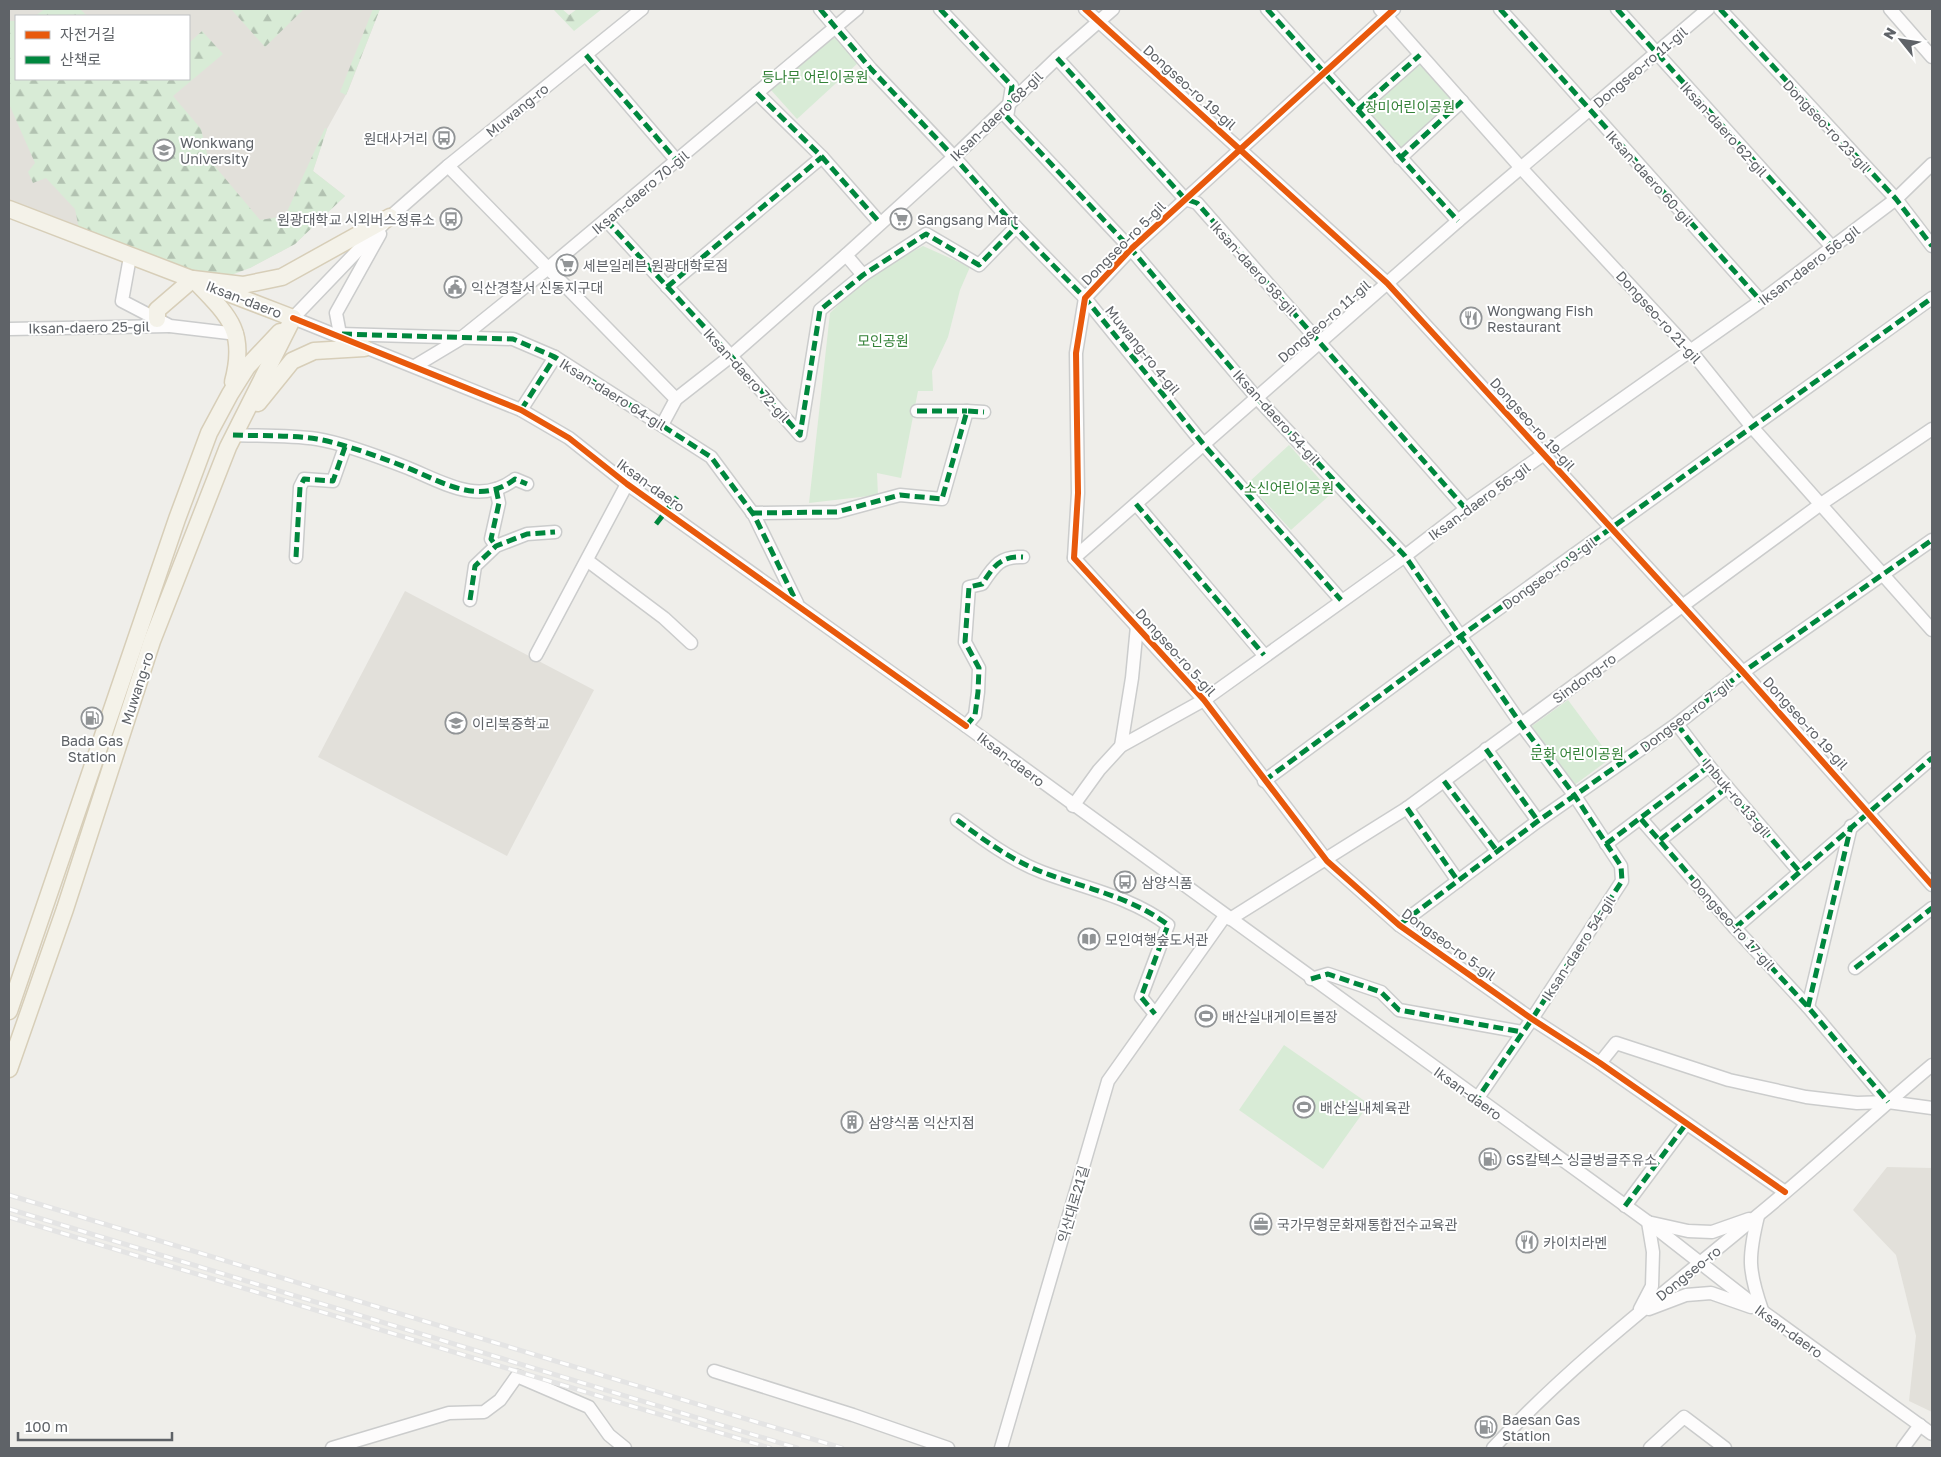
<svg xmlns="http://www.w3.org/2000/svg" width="1941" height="1457" font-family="'Golos Text','Noto Sans KR',sans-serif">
	<defs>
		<pattern id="forest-firs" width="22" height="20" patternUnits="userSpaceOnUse" patternTransform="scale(1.25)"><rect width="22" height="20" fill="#d8ebd6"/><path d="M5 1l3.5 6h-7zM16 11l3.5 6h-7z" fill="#b2c2b1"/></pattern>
	</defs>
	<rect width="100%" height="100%" fill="#efeeea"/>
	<!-- education -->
	<g fill="#e2e0da" fill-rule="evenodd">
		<path d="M9,9H380L348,91L327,129L313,171L345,196L295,244L250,268L160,265L9,202ZM16,16H189V79H16Z"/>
		<path d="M405,591L594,690L507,856L318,757Z"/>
		<path d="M1887,1167L1932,1168V1412L1909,1401L1916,1336L1896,1255L1853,1210Z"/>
	</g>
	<!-- green -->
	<g fill="#d8ebd6">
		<path d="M833,33L859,62L797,119L771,90Z"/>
		<path d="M1420,59L1458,101L1400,153L1362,110Z"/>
		<path d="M923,246L970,267L960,290L948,337L932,371L933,391H918L901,478L877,473L878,495L809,503L830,313L870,274Z"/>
		<path d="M1289,445L1332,493L1291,530L1248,483Z"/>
		<path d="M1568,700L1611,758L1569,789L1532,726Z"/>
		<path d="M1284,1045L1369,1104L1323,1169L1239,1110Z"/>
	</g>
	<!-- forest -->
	<g fill="url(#forest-firs)">
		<path d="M45,9H80L87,16H35Z"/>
		<path d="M231,9H304L265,47Z"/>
		<path d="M373,9H380L346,95L340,92Z"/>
		<path d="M553,9H562L569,15L577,9H602L574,31Z"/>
		<path d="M9,21H16V79H142L145,81L148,79H189V43L202,31L223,54L173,96L201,129L208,158L260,220L285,216L325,128L327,129L313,171L345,196L295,244L250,268L226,277L160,265L79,229L75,209L46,178L33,183L28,172L35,163L9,104Z"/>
	</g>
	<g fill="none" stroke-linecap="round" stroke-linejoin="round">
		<!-- minor casing -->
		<g stroke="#cbcccc" stroke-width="15">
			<g id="minor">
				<path d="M642,9L448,166L390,217L293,318L521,410L569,438L627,484L966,726L1648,1222L1762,1311L1932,1434"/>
				<path d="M820,9L871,69L954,157L1016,227L1085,298L1204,445L1341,600"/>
				<path d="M940,9L1012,86L1007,117L1131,249L1256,397L1405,556L1521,724L1575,796L1621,866L1622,881L1532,1019L1477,1099"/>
				<path d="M1085,9L1387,283L1743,672L1932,885"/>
				<path d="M1267,9L1458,221"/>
				<path d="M1380,9L1522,169L1690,350L1752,427L1932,630"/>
				<path d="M1394,9L1131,249L1085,298L1076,353L1078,493L1074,558L1204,700L1327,861L1399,925L1532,1019L1600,1063L1785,1192"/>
				<path d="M1500,9L1761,301"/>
				<path d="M1617,9L1832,247"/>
				<path d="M1720,9L1896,199L1932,246"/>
				<path d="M1890,9L1932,57"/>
				<path d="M586,55L677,161"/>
				<path d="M1057,58L1185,199L1197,203L1466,509"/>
				<path d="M757,93L822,157L880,223"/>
				<path d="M1358,110L1420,55"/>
				<path d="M1400,158L1462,101"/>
				<path d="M448,166L676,399"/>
				<path d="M606,220L731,356L800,435L820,310L863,275L926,234L979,265L1016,227"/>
				<path d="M846,255L863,275"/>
				<path d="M130,257L122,301L170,326L237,334"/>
				<path d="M667,287L822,157"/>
				<path d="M9,329L169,326"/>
				<path d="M340,334L513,339L555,357L711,457L754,515L797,603"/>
				<path d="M346,338L340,334L336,313L380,234"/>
				<path d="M415,366L460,339L547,269L857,9"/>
				<path d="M521,410L555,357"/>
				<path d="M917,411H967"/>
				<path d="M662,425L676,399L731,356L846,255L954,157L1057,58L1113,9"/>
				<path d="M233,435C261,436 290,435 317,439C342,443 385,459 408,468C444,483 480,506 515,479L527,484"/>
				<path d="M496,489L499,503L491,539L496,546"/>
				<path d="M1136,504L1264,655"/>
				<path d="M752,513L837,512L900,495L942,499L967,411L984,412"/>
				<path d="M296,557L300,487L304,479L333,481L345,447"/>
				<path d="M1074,558L1458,221L1708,9"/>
				<path d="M588,561L664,618L691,643"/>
				<path d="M470,600L475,566L496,546L527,534L555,532"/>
				<path d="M536,655L627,484"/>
				<path d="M1677,724L1709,766L1799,871"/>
				<path d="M966,726L975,715L978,692L979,668L965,642L969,587L982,584C994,566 1000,556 1023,557"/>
				<path d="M1121,746L1132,678L1137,626"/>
				<path d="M1486,749L1538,821"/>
				<path d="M1264,781L1462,635L1932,298"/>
				<path d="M1444,781L1497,851"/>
				<path d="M1073,806L1099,770L1121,746L1204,700L1405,556L1466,509L1761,301L1896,199L1932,164"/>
				<path d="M1407,808L1458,881"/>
				<path d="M1641,819L1735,928L1808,1007L1888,1102"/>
				<path d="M957,820C984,840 1011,860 1042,872C1084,888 1132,897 1168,925L1141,997L1155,1014"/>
				<path d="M1660,840L1727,787"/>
				<path d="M1606,844L1709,766"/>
				<path d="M1230,919L1407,808L1821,504L1932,429"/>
				<path d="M1399,925L1538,821L1677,724L1743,672L1932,540"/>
				<path d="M1735,928L1932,758"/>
				<path d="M1855,968L1932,908"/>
				<path d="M1311,979L1328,974L1381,992L1399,1010L1522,1032"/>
				<path d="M1808,1007L1851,826"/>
				<path d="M1600,1063L1616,1043L1729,1080L1806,1097L1857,1103L1888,1102L1932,1108"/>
				<path d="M1625,1206L1686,1124"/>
				<path d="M1758,1216C1748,1257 1748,1270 1762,1310"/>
				<path d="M1652,1223L1688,1231L1712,1232L1749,1219"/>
				<path d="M1640,1309L1652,1286L1653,1252L1648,1222"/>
				<path d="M1649,1309L1686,1295L1711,1293L1751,1307"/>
				<path d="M714,1371L853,1415L948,1448"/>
				<path d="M332,1448L449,1413L484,1412L500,1400L517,1376L589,1407L609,1435L625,1448"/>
				<path d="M1001,1448L1108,1081L1225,916"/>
				<path d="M1493,1448C1573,1362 1667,1291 1757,1216C1817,1167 1873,1114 1932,1065"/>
				<path d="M1650,1448L1684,1417L1725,1448"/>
				<path d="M1903,1448L1920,1425"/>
			</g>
		</g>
		<!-- major casing -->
		<g stroke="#d7ceb8" stroke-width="19">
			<g id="major">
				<path d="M9,209L293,318"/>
				<path d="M198,284C231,318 246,333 233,382"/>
				<path d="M157,319V310L193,279L243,285L282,277L390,217"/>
				<path d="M258,403L292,361L314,351L364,348"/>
				<path d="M9,1011L177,519L209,433L230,394L247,367L280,332"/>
				<path d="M9,1069L65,909L152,641L228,447L293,318"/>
			</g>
		</g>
		<!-- minor -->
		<use href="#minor" stroke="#fdfcfc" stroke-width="12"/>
		<!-- major -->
		<use href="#major" stroke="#f4f2e9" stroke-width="16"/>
		<!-- rail casing -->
		<g stroke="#e4e4e4" stroke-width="5">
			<g id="rail">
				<path d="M9,1195L842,1448"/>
				<path d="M9,1209L797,1448"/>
				<path d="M9,1217L770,1448"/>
			</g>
		</g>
		<!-- rail -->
		<use href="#rail" stroke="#fff" stroke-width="3" stroke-dasharray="9" stroke-linecap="butt"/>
		<!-- quiet -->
		<g stroke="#00873e" stroke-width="5" stroke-dasharray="10 5" stroke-linecap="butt">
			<path d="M820,9L871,69L954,157L1016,227L1085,298L1204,445L1341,600"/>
			<path d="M940,9L1012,86L1007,117L1131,249L1256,397L1405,556L1521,724L1575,796L1621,866L1622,881L1532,1019L1477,1099"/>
			<path d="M1267,9L1458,221"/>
			<path d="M1500,9L1761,301"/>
			<path d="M1617,9L1832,247"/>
			<path d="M1720,9L1896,199L1932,246"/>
			<path d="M586,55L677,161"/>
			<path d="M1057,58L1185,199L1197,203L1466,509"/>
			<path d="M757,93L822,157L880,223"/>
			<path d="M1358,110L1420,55"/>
			<path d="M1400,158L1462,101"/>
			<path d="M606,220L731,356L800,435L820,310L863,275L926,234L979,265L1016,227"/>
			<path d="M667,287L822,157"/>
			<path d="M342,334L513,339L555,357L711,457L754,515L796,601"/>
			<path d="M521,410L555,357"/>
			<path d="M917,411H967"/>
			<path d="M233,435C261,436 290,435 317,439C342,443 385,459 408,468C444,483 480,506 515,479L527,484"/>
			<path d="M496,489L499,503L491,539L496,546"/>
			<path d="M1136,504L1264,655"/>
			<path d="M752,513L837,512L900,495L942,499L967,411L984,412"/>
			<path d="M656,524L677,497"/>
			<path d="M296,557L300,487L304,479L333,481L345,447"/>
			<path d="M470,600L475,566L496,546L527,534L555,532"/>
			<path d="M1677,724L1709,766L1799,871"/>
			<path d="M966,726L975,715L978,692L979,668L965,642L969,587L982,584C994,566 1000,556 1023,557"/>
			<path d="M1486,749L1538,821"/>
			<path d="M1264,781L1462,635L1932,298"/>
			<path d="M1444,781L1497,851"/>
			<path d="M1407,808L1458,881"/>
			<path d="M1641,819L1735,928L1808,1007L1888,1102"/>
			<path d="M957,820C984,840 1011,860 1042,872C1084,888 1132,897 1168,925L1141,997L1155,1014"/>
			<path d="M1660,840L1727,787"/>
			<path d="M1606,844L1709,766"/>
			<path d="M1399,925L1538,821L1677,724L1743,672L1932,540"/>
			<path d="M1735,928L1932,758"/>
			<path d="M1855,968L1932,908"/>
			<path d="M1311,979L1328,974L1381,992L1399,1010L1522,1032"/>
			<path d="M1808,1007L1851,826"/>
			<path d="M1625,1206L1686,1124"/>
		</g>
		<!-- cycleway casing -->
		<g stroke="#fff" stroke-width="9">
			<g id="cycleway">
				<path d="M1085,9L1387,283L1743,672L1932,885"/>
				<path d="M1394,9L1131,249L1085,298L1076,353L1078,493L1074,558L1204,700L1327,861L1399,925L1532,1019L1600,1063L1785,1192"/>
				<path d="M293,318L521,410L569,438L627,484L966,726"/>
			</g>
		</g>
		<!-- cycleway -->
		<use href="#cycleway" stroke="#e8590c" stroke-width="6"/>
	</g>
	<!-- icons -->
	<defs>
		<g id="bus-ring" transform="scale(1.125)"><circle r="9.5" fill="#fff" stroke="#919496" stroke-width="1.5"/><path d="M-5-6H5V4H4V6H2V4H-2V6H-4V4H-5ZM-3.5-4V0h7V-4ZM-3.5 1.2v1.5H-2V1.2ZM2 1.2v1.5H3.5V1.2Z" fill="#919496"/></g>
		<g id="university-ring" transform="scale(1.125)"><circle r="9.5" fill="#fff" stroke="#919496" stroke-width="1.5"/><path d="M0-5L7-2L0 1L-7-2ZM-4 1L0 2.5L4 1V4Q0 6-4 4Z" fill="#919496"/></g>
		<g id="supermarket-ring" transform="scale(1.125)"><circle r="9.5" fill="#fff" stroke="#919496" stroke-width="1.5"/><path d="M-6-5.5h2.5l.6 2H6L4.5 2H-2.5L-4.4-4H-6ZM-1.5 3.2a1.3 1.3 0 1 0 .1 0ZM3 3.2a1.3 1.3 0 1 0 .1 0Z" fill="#919496"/></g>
		<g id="civic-ring" transform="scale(1.125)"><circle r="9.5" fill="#fff" stroke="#919496" stroke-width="1.5"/><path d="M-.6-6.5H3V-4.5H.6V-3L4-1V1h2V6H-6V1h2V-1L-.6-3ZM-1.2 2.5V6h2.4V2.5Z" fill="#919496"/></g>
		<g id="restaurant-ring" transform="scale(1.125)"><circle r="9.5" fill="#fff" stroke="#919496" stroke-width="1.5"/><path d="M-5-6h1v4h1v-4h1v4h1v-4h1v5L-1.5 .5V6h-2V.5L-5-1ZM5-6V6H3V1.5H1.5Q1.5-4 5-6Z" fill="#919496"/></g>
		<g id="fuel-ring" transform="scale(1.125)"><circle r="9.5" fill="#fff" stroke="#919496" stroke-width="1.5"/><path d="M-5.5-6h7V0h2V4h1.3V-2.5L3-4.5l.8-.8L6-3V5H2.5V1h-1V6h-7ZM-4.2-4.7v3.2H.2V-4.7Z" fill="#919496"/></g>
		<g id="school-ring" transform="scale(1.125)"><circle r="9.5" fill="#fff" stroke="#919496" stroke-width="1.5"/><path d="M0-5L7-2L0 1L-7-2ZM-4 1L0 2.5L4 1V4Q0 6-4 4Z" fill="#919496"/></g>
		<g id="library-ring" transform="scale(1.125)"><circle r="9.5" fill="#fff" stroke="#919496" stroke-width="1.5"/><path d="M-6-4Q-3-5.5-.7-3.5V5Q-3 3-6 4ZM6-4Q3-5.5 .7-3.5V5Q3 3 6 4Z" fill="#919496"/></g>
		<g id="stadium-ring" transform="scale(1.125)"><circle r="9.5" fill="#fff" stroke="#919496" stroke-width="1.5"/><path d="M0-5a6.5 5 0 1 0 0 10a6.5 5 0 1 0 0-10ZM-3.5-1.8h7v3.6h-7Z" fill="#919496"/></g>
		<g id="building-ring" transform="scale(1.125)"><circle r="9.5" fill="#fff" stroke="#919496" stroke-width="1.5"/><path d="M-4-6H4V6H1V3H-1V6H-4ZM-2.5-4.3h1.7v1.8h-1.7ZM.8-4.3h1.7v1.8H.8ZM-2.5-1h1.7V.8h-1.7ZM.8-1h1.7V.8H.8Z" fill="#919496"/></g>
		<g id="office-ring" transform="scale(1.125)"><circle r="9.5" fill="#fff" stroke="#919496" stroke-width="1.5"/><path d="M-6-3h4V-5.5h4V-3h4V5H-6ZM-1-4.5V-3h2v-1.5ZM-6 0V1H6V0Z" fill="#919496"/></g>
	</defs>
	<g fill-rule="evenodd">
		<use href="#bus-ring" x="444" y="138"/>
		<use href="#university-ring" x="164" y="150"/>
		<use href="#bus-ring" x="451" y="219"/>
		<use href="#supermarket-ring" x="901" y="219"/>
		<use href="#supermarket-ring" x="567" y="265"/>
		<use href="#civic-ring" x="455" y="287"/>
		<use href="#restaurant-ring" x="1471" y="318"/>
		<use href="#fuel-ring" x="92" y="718"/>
		<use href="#school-ring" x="456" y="723"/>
		<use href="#bus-ring" x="1125" y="882"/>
		<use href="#library-ring" x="1089" y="939"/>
		<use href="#stadium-ring" x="1206" y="1016"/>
		<use href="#stadium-ring" x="1304" y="1107"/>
		<use href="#building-ring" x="852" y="1122"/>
		<use href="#fuel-ring" x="1490" y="1159"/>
		<use href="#office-ring" x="1261" y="1224"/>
		<use href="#restaurant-ring" x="1527" y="1242"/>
		<use href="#fuel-ring" x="1486" y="1427"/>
	</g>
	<g text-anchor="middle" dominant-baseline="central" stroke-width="4" stroke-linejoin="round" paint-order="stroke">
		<!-- street labels -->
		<g font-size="14" fill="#5f6368" stroke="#fff">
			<text transform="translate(1640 67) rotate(-40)">Dongseo-ro 11-gil</text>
			<text transform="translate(1190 87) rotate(42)">Dongseo-ro 19-gil</text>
			<text transform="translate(517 110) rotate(-39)">Muwang-ro</text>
			<text transform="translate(996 116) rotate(-44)">Iksan-daero 68-gil</text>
			<text transform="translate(1827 126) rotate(47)">Dongseo-ro 23-gil</text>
			<text transform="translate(1724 129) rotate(48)">Iksan-daero 62-gil</text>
			<text transform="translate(1650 178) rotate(48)">Iksan-daero 60-gil</text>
			<text transform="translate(640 192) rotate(-40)">Iksan-daero 70-gil</text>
			<text transform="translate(1123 243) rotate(-45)">Dongseo-ro 5-gil</text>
			<text transform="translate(1809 265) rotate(-37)">Iksan-daero 56-gil</text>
			<text transform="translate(1254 268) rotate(48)">Iksan-daero 58-gil</text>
			<text transform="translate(244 299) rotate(21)">Iksan-daero</text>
			<text transform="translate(1659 317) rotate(48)">Dongseo-ro 21-gil</text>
			<text transform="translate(1324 321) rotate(-41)">Dongseo-ro 11-gil</text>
			<text transform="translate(89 327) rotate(-1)">Iksan-daero 25-gil</text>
			<text transform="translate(1143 350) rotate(51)">Muwang-ro 4-gil</text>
			<text transform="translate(747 375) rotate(48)">Iksan-daero 72-gil</text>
			<text transform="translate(613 394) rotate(32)">Iksan-daero 64-gil</text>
			<text transform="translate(1277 417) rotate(48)">Iksan-daero 54-gil</text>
			<text transform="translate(1533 424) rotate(48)">Dongseo-ro 19-gil</text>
			<text transform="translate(651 485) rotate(36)">Iksan-daero</text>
			<text transform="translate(1479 501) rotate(-36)">Iksan-daero 56-gil</text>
			<text transform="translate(1549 573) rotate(-36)">Dongseo-ro 9-gil</text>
			<text transform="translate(1176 652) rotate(48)">Dongseo-ro 5-gil</text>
			<text transform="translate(1584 678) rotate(-36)">Sindong-ro</text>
			<text transform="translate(137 688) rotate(-72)">Muwang-ro</text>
			<text transform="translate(1686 715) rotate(-37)">Dongseo-ro 7-gil</text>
			<text transform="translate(1806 723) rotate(48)">Dongseo-ro 19-gil</text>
			<text transform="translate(1011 759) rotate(37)">Iksan-daero</text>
			<text transform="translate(1737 798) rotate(50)">Inbuk-ro 13-gil</text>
			<text transform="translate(1733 924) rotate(48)">Dongseo-ro 17-gil</text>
			<text transform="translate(1449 944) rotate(36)">Dongseo-ro 5-gil</text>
			<text transform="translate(1578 948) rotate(-57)">Iksan-daero 54-gil</text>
			<text transform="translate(1468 1093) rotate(36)">Iksan-daero</text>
			<text transform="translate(1073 1204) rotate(-74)">익산대로21길</text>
			<text transform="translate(1688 1273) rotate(-39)">Dongseo-ro</text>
			<text transform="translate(1789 1331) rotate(36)">Iksan-daero</text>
		</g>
		<!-- park labels -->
		<g font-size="14" fill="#348238" stroke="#fff">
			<text x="815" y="76">등나무 어린이공원</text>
			<text x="1410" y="106">장미어린이공원</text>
			<text x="883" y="340">모인공원</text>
			<text x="1289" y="487">소신어린이공원</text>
			<text x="1577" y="753">문화 어린이공원</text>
		</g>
		<!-- poi labels -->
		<g font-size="14" fill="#5f6368" stroke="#fff" text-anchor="start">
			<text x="428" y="138" text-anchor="end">원대사거리</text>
			<text x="180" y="142">Wonkwang<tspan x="180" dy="16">University</tspan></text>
			<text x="435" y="219" text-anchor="end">원광대학교 시외버스정류소</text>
			<text x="917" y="219">Sangsang Mart</text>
			<text x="583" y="265">세븐일레븐 원광대학로점</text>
			<text x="471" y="287">익산경찰서 신동지구대</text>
			<text x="1487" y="310">Wongwang Fish<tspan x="1487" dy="16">Restaurant</tspan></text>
			<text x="472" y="723">이리북중학교</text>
			<text x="92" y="740" text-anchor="middle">Bada Gas<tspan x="92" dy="16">Station</tspan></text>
			<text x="1141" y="882">삼양식품</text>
			<text x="1105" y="939">모인여행숲도서관</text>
			<text x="1222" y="1016">배산실내게이트볼장</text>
			<text x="1320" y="1107">배산실내체육관</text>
			<text x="868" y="1122">삼양식품 익산지점</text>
			<text x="1506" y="1159">GS칼텍스 싱글벙글주유소</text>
			<text x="1277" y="1224">국가무형문화재통합전수교육관</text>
			<text x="1543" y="1242">카이치라멘</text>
			<text x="1502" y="1419">Baesan Gas<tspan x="1502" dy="16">Station</tspan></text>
		</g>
	</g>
	<!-- border -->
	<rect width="1941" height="1457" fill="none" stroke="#5f6368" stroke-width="20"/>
	<!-- legend -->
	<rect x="15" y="15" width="175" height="65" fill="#ffffff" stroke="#bfc1c3"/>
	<rect x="25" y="31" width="25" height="8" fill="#e8590c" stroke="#bfc1c3"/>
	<text x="60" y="40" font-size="15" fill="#5f6368">자전거길</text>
	<rect x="25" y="56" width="25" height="8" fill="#00873e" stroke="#bfc1c3"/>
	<text x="60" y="65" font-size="15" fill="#5f6368">산책로</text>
	<!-- north arrow -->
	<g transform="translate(1901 40) rotate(300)" stroke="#ffffff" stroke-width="4" paint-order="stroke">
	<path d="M0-4L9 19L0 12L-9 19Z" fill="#5f6368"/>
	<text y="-8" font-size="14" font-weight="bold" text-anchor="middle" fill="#5f6368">N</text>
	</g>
	<!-- scale -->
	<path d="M18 1432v8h154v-8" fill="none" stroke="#5f6368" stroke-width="2.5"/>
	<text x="25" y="1432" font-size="15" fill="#5f6368" stroke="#ffffff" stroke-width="4" paint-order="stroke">100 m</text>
</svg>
